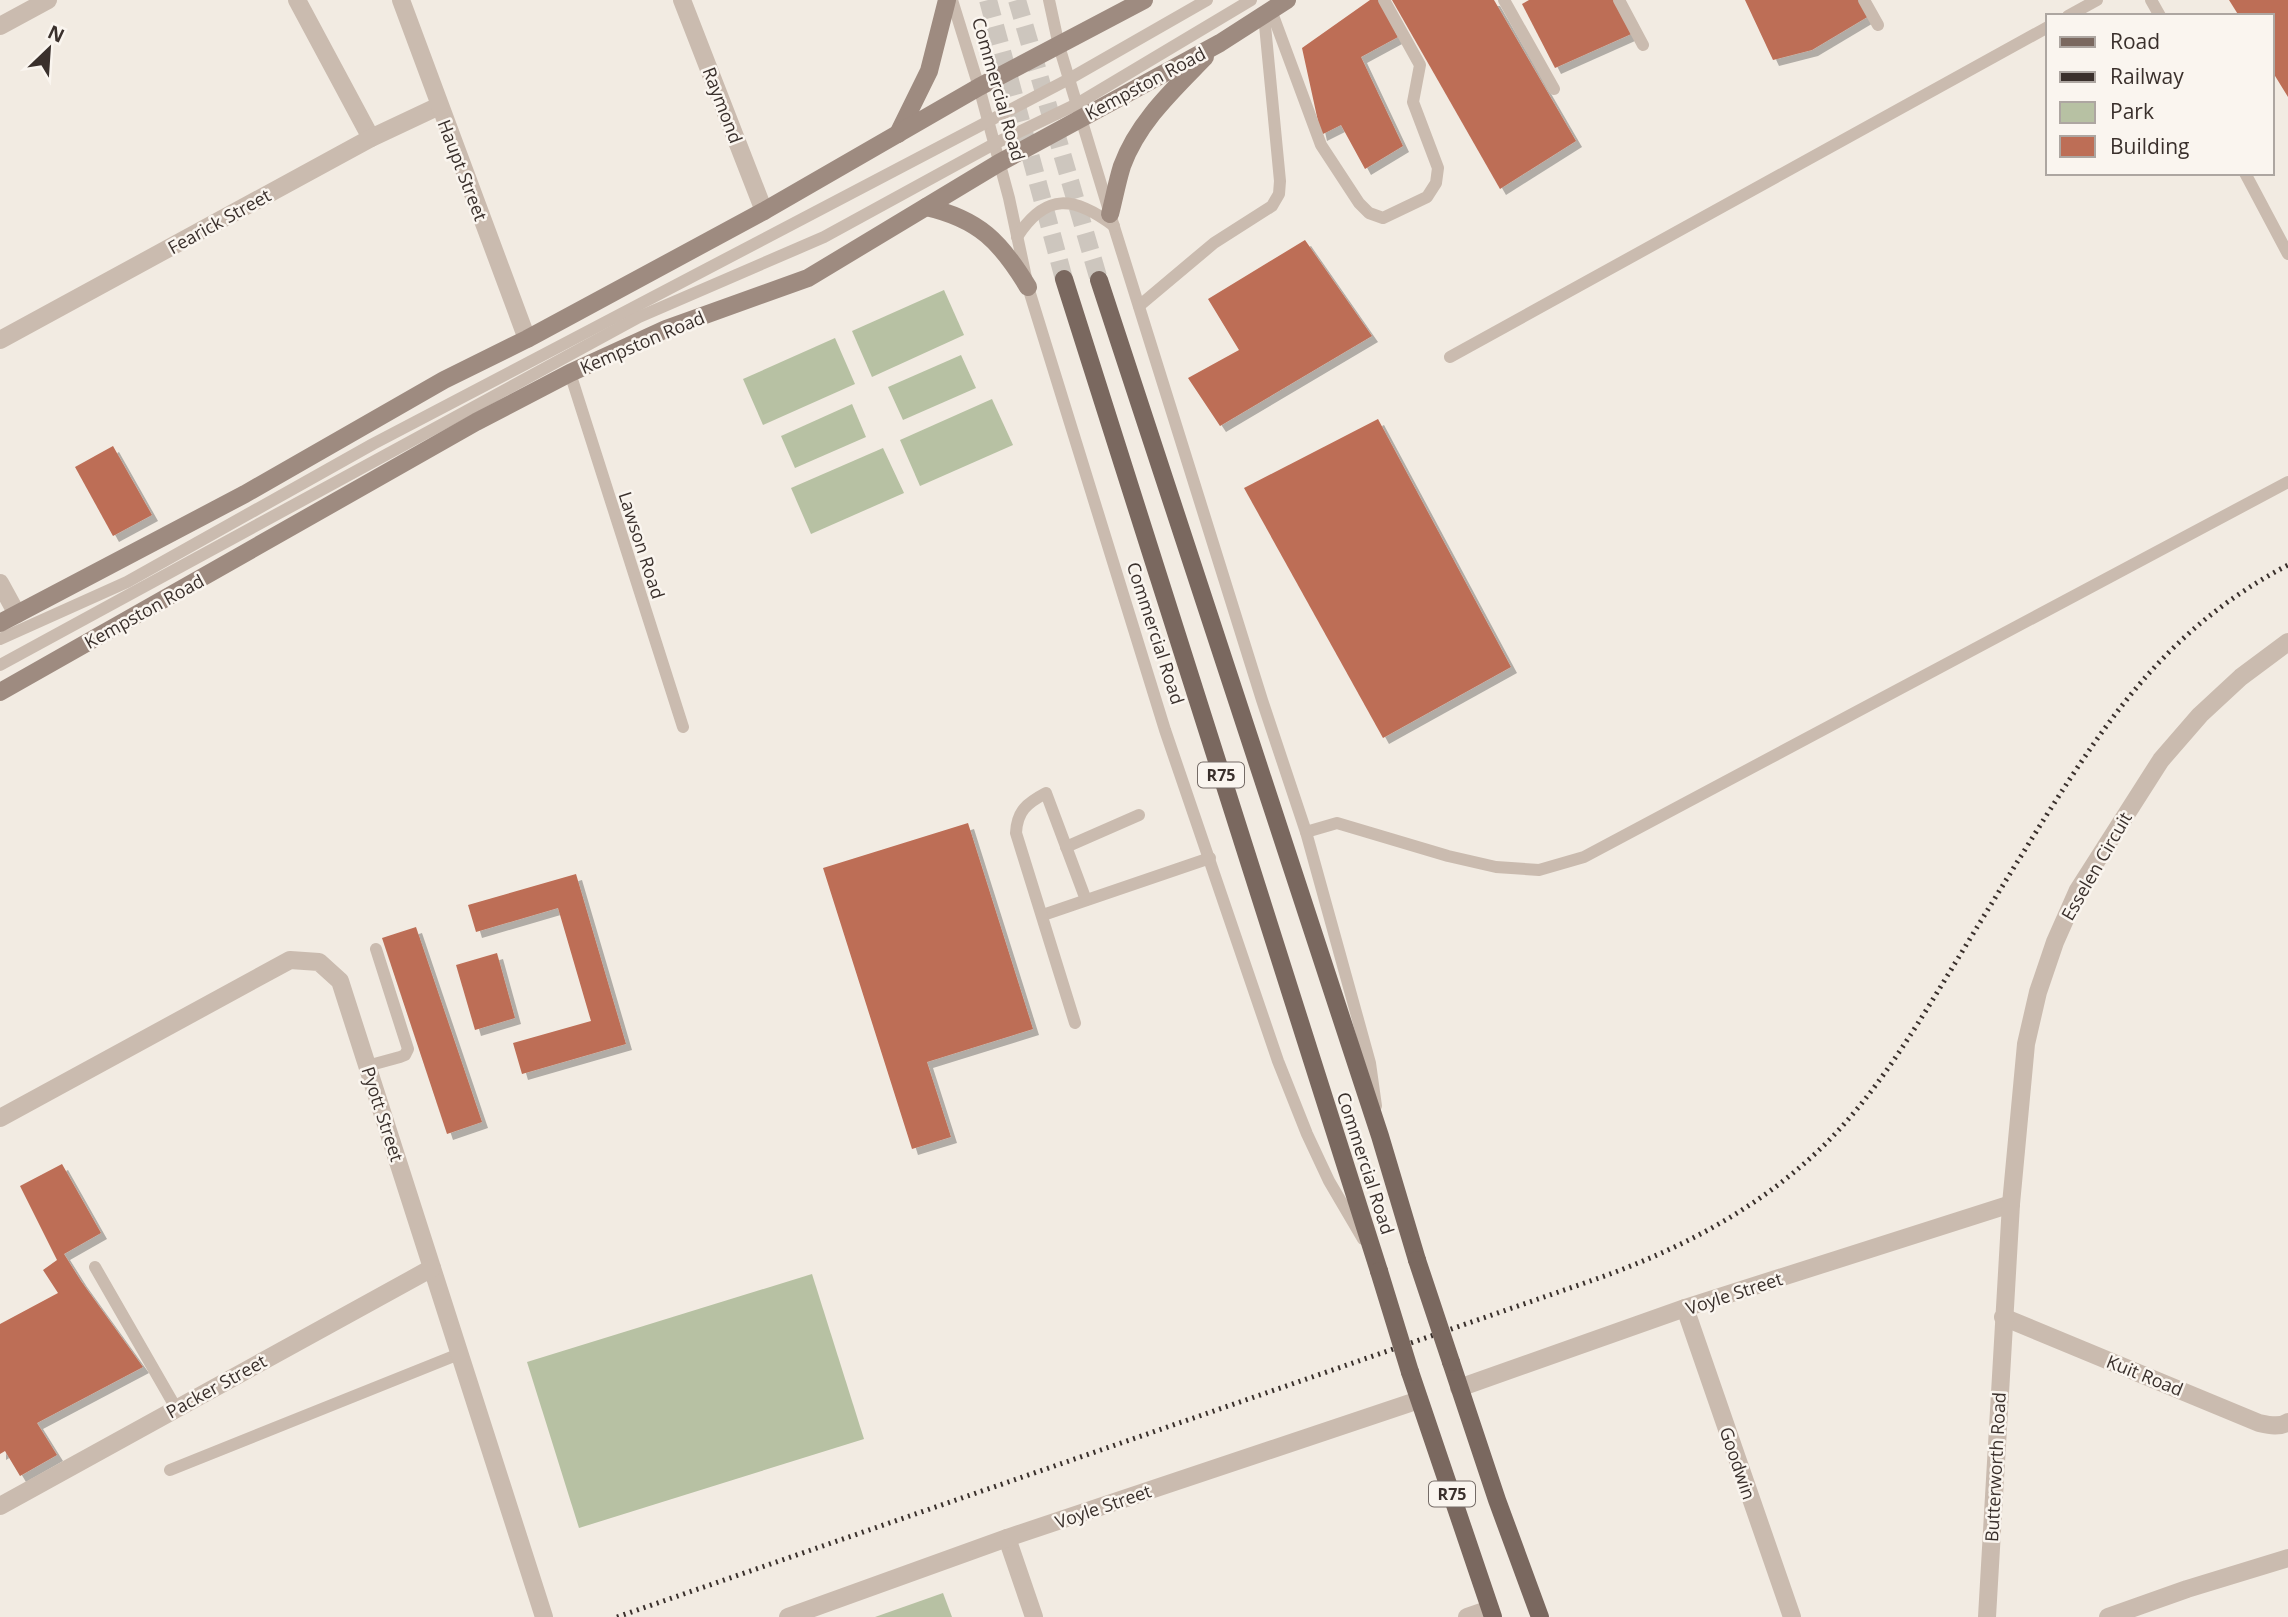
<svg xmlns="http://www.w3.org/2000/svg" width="2288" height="1617" font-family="'Open Sans',sans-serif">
	<defs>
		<filter id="shadow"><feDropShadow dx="6" dy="6" stdDeviation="0" flood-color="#0004"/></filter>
	</defs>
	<rect width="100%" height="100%" fill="#f2ebe2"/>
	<!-- green -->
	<g fill="#b7c1a3">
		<path d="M944,290L964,335L872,377L852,331Z"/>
		<path d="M835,338L855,384L763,425L743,379Z"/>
		<path d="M961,355L976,388L903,420L888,387Z"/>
		<path d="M992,399L1013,445L920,486L900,440Z"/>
		<path d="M852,404L866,437L795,468L781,436Z"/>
		<path d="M883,448L904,493L811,534L791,488Z"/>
		<path d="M812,1274L864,1439L579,1528L527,1362Z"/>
		<path d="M943,1593L952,1617H875Z"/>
	</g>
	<!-- building -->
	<g fill="#bd6e56" filter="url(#shadow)">
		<path d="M1370,0H1379L1398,37L1361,57L1403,146L1365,169L1341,125L1321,135L1302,48Z"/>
		<path d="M1392,0H1494L1576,141L1500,189Z"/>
		<path d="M1529,0H1617L1638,31L1555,68L1522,4Z"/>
		<path d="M1745,0H1861L1869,16L1812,50L1773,60Z"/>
		<path d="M2229,0H2288V97L2272,71V16H2239Z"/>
		<path d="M1305,240L1372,336L1220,426L1188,378L1239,350L1208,299Z"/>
		<path d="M1378,419L1511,667L1383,738L1244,488Z"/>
		<path d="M113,446L152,515L113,536L75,467Z"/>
		<path d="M968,823L1033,1029L927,1062L951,1137L912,1149L823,868Z"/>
		<path d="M576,874L626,1044L522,1074L513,1043L591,1021L558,908L476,932L468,905Z"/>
		<path d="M416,927L482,1122L447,1134L382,938Z"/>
		<path d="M497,953L515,1018L475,1030L456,965Z"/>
		<path d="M62,1164L101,1233L64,1254L81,1281L143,1367L37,1423L57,1455L20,1476L5,1451L0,1454V1324L58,1293L43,1270L57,1260L20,1186Z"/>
	</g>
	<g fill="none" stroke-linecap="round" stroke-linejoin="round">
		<!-- primary-tunnel -->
		<g stroke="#cdc6be" stroke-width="18" stroke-dasharray="18 9" stroke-linecap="butt">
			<path d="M988,0L1064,279"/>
			<path d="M1017,0L1099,280"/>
		</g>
		<!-- service -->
		<g stroke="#cabbaf" stroke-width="12">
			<path d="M952,0L979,87L1009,198L1028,287L1165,730L1278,1061L1307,1134L1329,1181L1363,1239"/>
			<path d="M1049,0L1059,46L1110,214L1262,700L1306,832L1370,1063L1376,1106"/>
			<path d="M1504,0L1554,89"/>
			<path d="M1619,0L1643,45"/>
			<path d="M1864,0L1878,25"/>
			<path d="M2151,0L2160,16"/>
			<path d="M1271,10L1321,145L1359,203L1369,213L1383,218L1427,197L1436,183L1438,168L1413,102L1420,65L1384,0"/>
			<path d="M2068,16L2097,0"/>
			<path d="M2245,173L2288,254"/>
			<path d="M1017,237C1046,192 1074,196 1114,226"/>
			<path d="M1139,306L1214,243L1272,206L1279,194L1280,181L1264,15"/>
			<path d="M1450,357L2048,27"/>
			<path d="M570,373L683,727"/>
			<path d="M0,639L127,582L373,444L1069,79L1207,0"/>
			<path d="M0,665L639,317L824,237L994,144L1077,104L1251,0"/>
			<path d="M1306,832L1337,823L1448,856L1496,867L1539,870L1584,857L2288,482"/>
			<path d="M1066,847L1139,815"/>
			<path d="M1043,915L1210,858"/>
			<path d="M1075,1023L1016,833C1017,811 1027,803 1046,793L1086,900"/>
			<path d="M367,1066L400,1057L405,1055L408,1049L376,949"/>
			<path d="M95,1267L176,1408"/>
			<path d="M170,1470L459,1354"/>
		</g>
		<!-- minor -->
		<g stroke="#cabbaf" stroke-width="18">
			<path d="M297,0L371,138"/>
			<path d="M682,0L764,211"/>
			<path d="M0,26L48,0"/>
			<path d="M0,340L371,138L439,106"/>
			<path d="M0,583L17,614"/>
			<path d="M0,1118L290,960L319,962L340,981L544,1617"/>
			<path d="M1685,1308L1792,1617"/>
			<path d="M2003,1317L2259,1423C2268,1425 2280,1428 2288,1422"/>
			<path d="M1459,1388L1685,1308L2011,1204"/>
			<path d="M0,1506L432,1268"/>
			<path d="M1007,1538L1034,1617"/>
			<path d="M788,1617L1007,1538L1419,1400"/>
			<path d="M1467,1617L1490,1609"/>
			<path d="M1987,1617L2011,1204L2026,1044L2038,992L2055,942L2078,890L2161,760L2200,715L2241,677L2288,642"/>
			<path d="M2108,1617L2187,1589L2288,1558"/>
		</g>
		<!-- tertiary -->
		<path stroke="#cabbaf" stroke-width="18" d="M401,0L527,339"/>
		<!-- secondary -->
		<g stroke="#9e8b80" stroke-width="18">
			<path d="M898,134L929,71L947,0"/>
			<path d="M926,207C979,219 1001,242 1028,287"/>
			<path d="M1110,214C1114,199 1117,182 1122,166C1138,122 1173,90 1205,57"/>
			<path d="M0,623L245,494L444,380L527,339L764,211L979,87L1144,0"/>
			<path d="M0,692L476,422L570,373L666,329L808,278L999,163L1220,43L1287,0"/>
		</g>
		<!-- primary -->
		<g stroke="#7a685f" stroke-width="18">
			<path d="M1064,279L1379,1271"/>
			<path d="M1099,280L1380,1136L1417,1260"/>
			<path d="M1451,1362L1497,1500L1540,1617"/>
			<path d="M1410,1372L1493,1617"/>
		</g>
		<!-- rail -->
		<path stroke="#3a302c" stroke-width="5" stroke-dasharray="2 5" stroke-linecap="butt" d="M617,1617L1599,1278C1680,1249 1754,1211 1817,1152C1870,1102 1908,1040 1946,978C1979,924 2012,870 2046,816C2114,709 2173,625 2288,565"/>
		<!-- primary-bridge -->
		<g stroke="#7a685f" stroke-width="18">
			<path d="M1417,1260L1451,1362"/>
			<path d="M1379,1271L1410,1372"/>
		</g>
	</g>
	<g text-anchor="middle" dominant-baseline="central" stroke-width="5" stroke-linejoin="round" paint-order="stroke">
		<!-- shield labels -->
		<g fill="#faf5ef" stroke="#746b66" stroke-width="2">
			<rect x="1198" y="762.5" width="46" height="25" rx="5"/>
			<rect x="1429" y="1481.5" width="46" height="25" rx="5"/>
		</g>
		<g font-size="16" font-weight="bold" fill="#3a302c">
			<text x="1221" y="775">R75</text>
			<text x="1452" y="1494">R75</text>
		</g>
		<!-- street labels -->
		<g font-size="18" fill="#3a302c" stroke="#faf5ef">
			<text transform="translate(1145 83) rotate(-28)">Kempston Road</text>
			<text transform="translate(999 89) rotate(74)">Commercial Road</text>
			<text transform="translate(723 105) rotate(69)">Raymond</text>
			<text transform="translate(463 170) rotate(69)">Haupt Street</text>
			<text transform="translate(219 221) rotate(-29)">Fearick Street</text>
			<text transform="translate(642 342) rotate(-23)">Kempston Road</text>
			<text transform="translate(642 545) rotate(72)">Lawson Road</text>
			<text transform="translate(144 611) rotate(-29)">Kempston Road</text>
			<text transform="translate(1156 633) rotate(72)">Commercial Road</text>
			<text transform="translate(2096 866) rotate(-60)">Esselen Circuit</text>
			<text transform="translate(383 1114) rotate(72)">Pyott Street</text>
			<text transform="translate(1366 1163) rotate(72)">Commercial Road</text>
			<text transform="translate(1734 1293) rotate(-18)">Voyle Street</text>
			<text transform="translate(2145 1375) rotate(22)">Kuit Road</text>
			<text transform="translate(216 1386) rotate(-29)">Packer Street</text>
			<text transform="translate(1738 1463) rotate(71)">Goodwin</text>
			<text transform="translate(1995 1467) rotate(-87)">Butterworth Road</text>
			<text transform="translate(1103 1506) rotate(-19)">Voyle Street</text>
		</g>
	</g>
	<!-- legend -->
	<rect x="2046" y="14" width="228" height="161" fill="#faf5ef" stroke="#ada6a1" stroke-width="2"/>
	<rect x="2060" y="37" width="35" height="10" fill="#7a685f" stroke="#ada6a1" stroke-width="2"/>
	<text x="2110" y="49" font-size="21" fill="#3a302c">Road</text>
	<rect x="2060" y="72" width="35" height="10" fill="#3a302c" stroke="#ada6a1" stroke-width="2"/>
	<text x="2110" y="84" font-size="21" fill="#3a302c">Railway</text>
	<rect x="2060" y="102" width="35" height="21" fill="#b7c1a3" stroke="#ada6a1" stroke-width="2"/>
	<text x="2110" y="119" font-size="21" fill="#3a302c">Park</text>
	<rect x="2060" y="136" width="35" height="21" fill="#bd6e56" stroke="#ada6a1" stroke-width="2"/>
	<text x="2110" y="154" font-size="21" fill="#3a302c">Building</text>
	<!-- north arrow -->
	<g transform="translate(49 49) rotate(25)" stroke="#faf5ef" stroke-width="5" paint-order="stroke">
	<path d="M0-5L12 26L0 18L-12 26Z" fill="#3a302c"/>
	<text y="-10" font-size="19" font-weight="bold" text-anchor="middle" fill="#3a302c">N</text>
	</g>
</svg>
